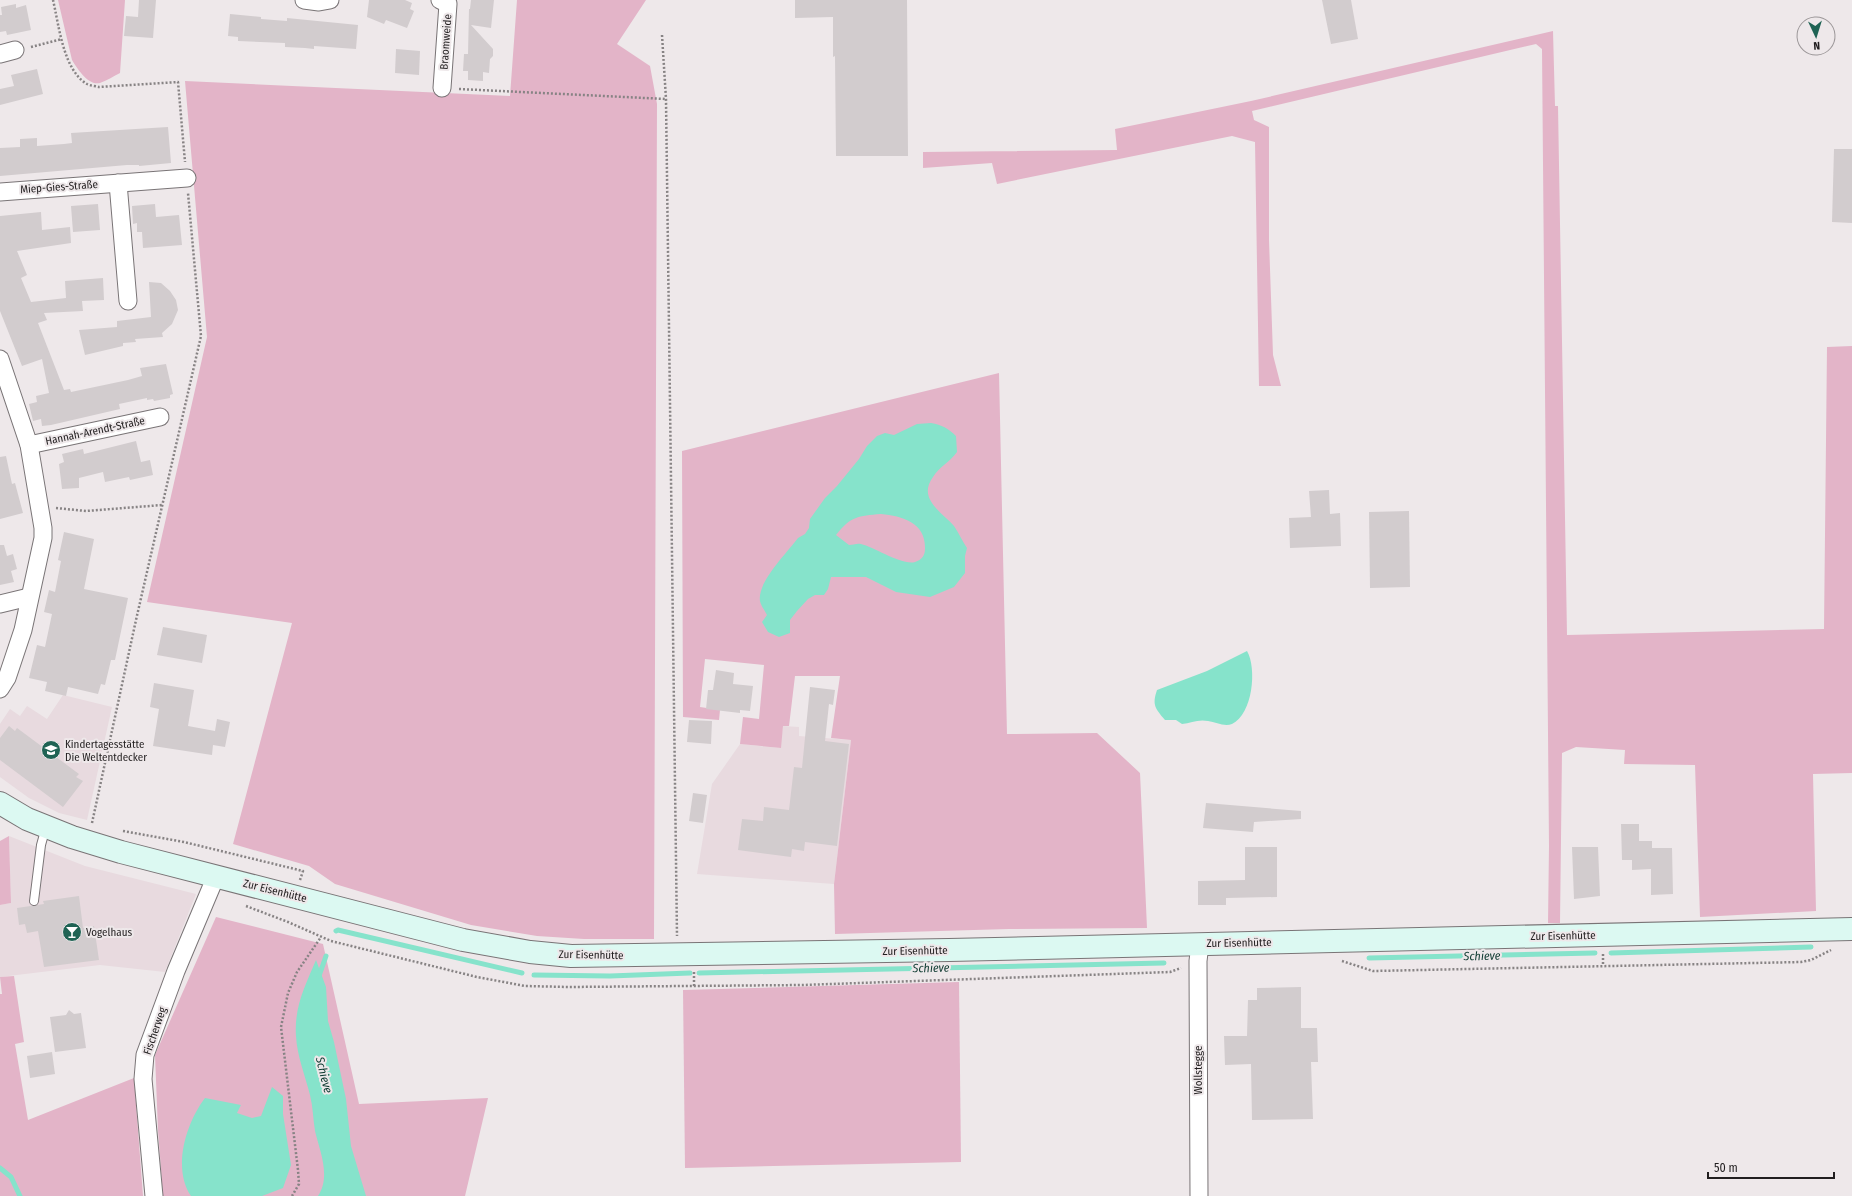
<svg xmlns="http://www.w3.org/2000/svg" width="1852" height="1196" font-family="'Fira Sans Condensed',sans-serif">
	<rect width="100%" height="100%" fill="#eee8ea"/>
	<!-- built -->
	<g fill="#e8dadf">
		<path d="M63,695L112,707L87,820L59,813L29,798L0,777V724L10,709L20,716L27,706L47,719Z"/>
		<path d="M783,726L799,727V736L851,740L834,884L697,874L712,784L740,744L780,748Z"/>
		<path d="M9,836L85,866L196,894L165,972L100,965L0,977V905L11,903Z"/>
	</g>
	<!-- green -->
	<g fill="#e3b4c8">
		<path d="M58,0H125L120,73C114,76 106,81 100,83C88,86 77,68 72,60Z"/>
		<path d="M517,0H646L617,44L650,66L657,104L654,939H584L537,936L471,925L335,884L309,866L233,844L292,623L147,602L207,337L185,81L510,96Z"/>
		<path d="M1553,31L1555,106H1558L1567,635L1824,629L1827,347L1852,346V773L1813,774L1816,911L1700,917L1695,765L1624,764L1625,750L1576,747L1562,753L1560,923H1548L1549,846L1542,49L1536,44L1252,111L1254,120L1269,127V240L1273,355L1281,386H1259L1255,142L1232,136L997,184L992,163L923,168V152L1117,150L1115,129L1251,101Z"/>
		<path d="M999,373L1007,734L1097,733L1140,773L1147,928L1009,929L835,934L834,884L851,740L831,738L840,676H795L789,726H783L781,748L740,744L743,717L759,719L764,665L705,659L700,707L720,710L719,720L683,717L682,451Z"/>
		<path d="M9,836L11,903L0,905V841Z"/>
		<path d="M216,917L323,944L359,1104L488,1098L465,1196H163L158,1130L155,1055Z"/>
		<path d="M14,976L24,1042L15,1044L28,1120L134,1078L143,1196H0V994H2L0,977Z"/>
		<path d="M959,982L961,1162L685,1168L683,990Z"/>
	</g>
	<!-- water -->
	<g fill="#86e3cb" fill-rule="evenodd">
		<path d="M931,423C942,425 948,428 956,436L957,452C950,462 939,467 933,477C917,499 942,512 954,526C959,533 962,541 967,548L965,556V573L954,587L930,597L896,592L866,577H831L828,589L824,595H815L808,599L797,611L790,620V633L779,637L768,632L762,622L767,615C765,611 761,606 760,601C757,582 787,553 798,538L805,534L809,528L810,519L825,498L837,486L859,459L867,446L877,436L885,433L894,435L917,424ZM881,514C903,516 926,523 925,549C925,555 922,560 915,562C903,566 874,547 861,544C857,543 853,545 849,545L836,535C851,516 858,516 881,514Z"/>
		<path d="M1247,651C1257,668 1253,714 1232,724C1224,727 1216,722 1208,721C1198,719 1191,723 1182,724L1176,720H1165C1155,708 1152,705 1157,690L1207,671Z"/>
		<path d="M316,960L326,987L328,1021L334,1042L346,1099L351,1146L366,1196H318C331,1176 320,1152 315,1131C313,1119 313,1107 310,1095C305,1075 297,1056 296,1036C294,1007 305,986 316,960Z"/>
		<path d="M272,1087L283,1096V1114L291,1165L283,1188L262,1196H191C172,1168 186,1123 205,1098L241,1105L237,1113L252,1118L261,1116Z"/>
	</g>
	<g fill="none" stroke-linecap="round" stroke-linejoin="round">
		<!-- stream -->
		<g stroke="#86e3cb" stroke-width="5">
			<path d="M336,931L338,930L522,973"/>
			<path d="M1611,953L1811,947"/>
			<path d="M1369,958L1595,953"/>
			<path d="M699,973L1164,963"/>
			<path d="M534,975L610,976L690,973"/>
			<path d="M319,976L326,956"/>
			<path d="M0,1168L11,1177L20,1196"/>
		</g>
	</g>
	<!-- building -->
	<g fill="#d2ccce">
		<path d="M139,0H156L153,38L124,36L126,16L138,17Z"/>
		<path d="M369,0H405L412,3L410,9L414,11L407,28L386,20L384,24L367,17Z"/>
		<path d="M471,0H494L491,28L471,25L493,49V56L490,59L489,73L483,72V81L468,80V71H463L464,54H468L469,9H470Z"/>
		<path d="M795,0H907L908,156H836L835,56L833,57V17L795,18Z"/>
		<path d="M1322,0H1351L1358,39L1331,44Z"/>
		<path d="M16,4V8L26,5L31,30L7,35L6,31L0,32V15H2L1,7Z"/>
		<path d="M230,14L261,17V19L287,21V18L358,25L356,49L314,46V49L305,48L285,47V43L238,41V37L228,36Z"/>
		<path d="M396,49L420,51L419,75L395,73Z"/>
		<path d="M37,69L43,94L0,105V89L14,86L11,75Z"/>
		<path d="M168,127L171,163L139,166V165H127L0,176V148L20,147V139L37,138V146L64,144L72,143L71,133Z"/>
		<path d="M1834,149H1852V223L1832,222Z"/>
		<path d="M98,204L100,230L73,232L71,206Z"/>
		<path d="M155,204L156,217L179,215L182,245L143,248L142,232H137V223L133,224L132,206Z"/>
		<path d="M41,212L42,230L70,227L71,243L17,251L27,275L21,278L31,302L66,298L65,281L103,278L104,300L82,301L83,311L44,313L47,320L38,323L64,390L70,389L71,392L128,380L142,376L140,368L166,364L173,394L170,395V398L154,401L153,399L147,400V398L119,404L120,409L51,425L42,426L41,419L33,421L29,404L37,402L36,396L49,393L42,359L22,366L0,311V216Z"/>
		<path d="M149,282L161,283L170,291L176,300L178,310L172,324L162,333L163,337L135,339L136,342L123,343V346L85,355L79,330L117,327V321L151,317Z"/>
		<path d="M136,441L141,462L150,460L153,475L130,480L129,477L105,482L103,472L79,478V488L62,489L59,464L64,462L62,454L83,449L84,454Z"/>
		<path d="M6,456L12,484L15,483L23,513L0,519V457Z"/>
		<path d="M1329,490L1330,514L1340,513L1341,546L1290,548L1289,518L1311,517L1309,491Z"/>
		<path d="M1409,511L1410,587L1370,588L1369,512Z"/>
		<path d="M64,532L94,539L84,589L128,598L115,660H111L105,685L101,684L98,694L68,687L66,696L45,691L47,682L29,678L37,645L45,647L52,614L44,612L49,590L55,592L61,561L58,560Z"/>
		<path d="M0,545H4L7,556L13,554L17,569L11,571L14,582L0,585Z"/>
		<path d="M163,627L207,635L202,663L157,655Z"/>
		<path d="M716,670L734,673L733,684L753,686L750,711L740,710V713L706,709L708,690H713Z"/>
		<path d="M154,683L194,690L188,726L215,731L217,719L230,722L225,747L213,745L212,755L153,746L159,709L150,707Z"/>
		<path d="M810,687L835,690L833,705L829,704L825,741L849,744L837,846L805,842L804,851L792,849L791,857L738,850L742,819L763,821L764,807L789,810L794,767L802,768Z"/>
		<path d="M689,720L712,721L711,744L687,742Z"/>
		<path d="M9,726L15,731L17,728L79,774L76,777L83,781L63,807L0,760V738Z"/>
		<path d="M693,793L707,795L703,823L689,821Z"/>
		<path d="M1206,803L1301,811V819L1254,822L1253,832L1203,828Z"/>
		<path d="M1621,824H1639V841H1652V848H1672L1673,894L1651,895V869L1632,870V860H1622Z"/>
		<path d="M1245,847H1277V897L1226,898V905H1198V881L1245,880Z"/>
		<path d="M1572,847H1598L1600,896L1574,899Z"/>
		<path d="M79,896L83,928L94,926L99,960L44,967L38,931L27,933L25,924L19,925L17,908L44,904L43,901Z"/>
		<path d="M1301,987V1028H1317L1318,1062H1311L1313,1119L1252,1120L1251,1064L1225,1065L1224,1036H1247L1248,1000H1257V988Z"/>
		<path d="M69,1010L74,1014L81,1013L86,1048L55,1052L50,1017L66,1015Z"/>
		<path d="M52,1052L55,1074L30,1078L27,1056Z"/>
	</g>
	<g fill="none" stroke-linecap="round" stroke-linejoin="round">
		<!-- lane casing -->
		<g stroke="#797476" stroke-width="10">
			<path id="lane" d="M34,901L41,845L46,827"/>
		</g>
		<!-- street casing -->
		<g stroke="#797476" stroke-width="19">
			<g id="street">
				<path d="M304,0L319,2L330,0"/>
				<path d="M440,0L448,4L442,88"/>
				<path d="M0,54L15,50"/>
				<path d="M118,183L128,301"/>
				<path d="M0,192L187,178"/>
				<path d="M0,359L29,445L43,528V538L23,630L7,678L0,689"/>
				<path d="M29,445L160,417"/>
				<path d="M0,604L29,597"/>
				<path d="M154,1196L143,1079L145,1055L176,971L216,876"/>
				<path d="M1199,1196L1198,961L1200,944"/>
			</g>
		</g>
		<!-- secondary casing -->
		<g stroke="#797476" stroke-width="24">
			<path id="secondary" d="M0,803L27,819L72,837L121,852L463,940L530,952L571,956L949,950L1852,929"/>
		</g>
		<!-- path -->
		<g stroke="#878384" stroke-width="2.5" stroke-dasharray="2 2" stroke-linecap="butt">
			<path d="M53,0C59,25 63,70 87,84C91,86 96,86 99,87L178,82L185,162"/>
			<path d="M662,35L666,99L677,936"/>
			<path d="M31,47L62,39"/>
			<path d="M459,89L666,99"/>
			<path d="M56,508L86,511L162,505"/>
			<path d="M92,823L136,620L201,336L188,193"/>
			<path d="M123,831L184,842L303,871L300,880"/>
			<path d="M246,906L288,922L331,941L477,977L525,986L569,987L803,985L1170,972L1181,968"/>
			<path d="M1603,954V966"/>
			<path d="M1342,961L1373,971L1801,962L1811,960L1831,950"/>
			<path d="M694,986V972"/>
			<path d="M292,1196L299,1184L298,1170L281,1027L288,993L297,972L321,937"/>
		</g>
		<!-- lane -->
		<use href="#lane" stroke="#fff" stroke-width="8"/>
		<!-- street -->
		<use href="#street" stroke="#fff" stroke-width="17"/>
		<!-- secondary -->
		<use href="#secondary" stroke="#dcf9f2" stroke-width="22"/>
	</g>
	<!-- icons -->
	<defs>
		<g id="school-disc" transform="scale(1)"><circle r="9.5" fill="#1f6354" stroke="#eee8ea"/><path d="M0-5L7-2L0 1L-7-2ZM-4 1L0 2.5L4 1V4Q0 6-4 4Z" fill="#fff"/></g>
		<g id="bar-disc" transform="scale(1)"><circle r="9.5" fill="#1f6354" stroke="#eee8ea"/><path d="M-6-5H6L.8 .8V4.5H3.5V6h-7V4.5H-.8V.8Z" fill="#fff"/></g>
	</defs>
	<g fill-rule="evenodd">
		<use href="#school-disc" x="51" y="750"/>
		<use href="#bar-disc" x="72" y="932"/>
	</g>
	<g text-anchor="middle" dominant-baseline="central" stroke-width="4" stroke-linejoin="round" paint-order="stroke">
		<!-- street labels -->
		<g font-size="11" fill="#211e1f" stroke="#eee8ea">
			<text transform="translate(446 42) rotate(-86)">Braomweide</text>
			<text transform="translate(59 187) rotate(-4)">Miep-Gies-Straße</text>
			<text transform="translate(95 431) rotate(-12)">Hannah-Arendt-Straße</text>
			<text transform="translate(275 891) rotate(14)">Zur Eisenhütte</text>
			<text transform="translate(1563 936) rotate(-1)">Zur Eisenhütte</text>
			<text transform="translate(1239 943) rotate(-1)">Zur Eisenhütte</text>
			<text transform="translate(915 951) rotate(-1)">Zur Eisenhütte</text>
			<text transform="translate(591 955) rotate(1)">Zur Eisenhütte</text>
			<text transform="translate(155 1031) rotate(-71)">Fischerweg</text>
			<text transform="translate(1198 1070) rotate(-90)">Wollstegge</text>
		</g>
		<!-- poi labels -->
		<g font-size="11" fill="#211e1f" stroke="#eee8ea" text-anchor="start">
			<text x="65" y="744">Kindertagesstätte<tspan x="65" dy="13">Die Weltentdecker</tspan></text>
			<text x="86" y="932">Vogelhaus</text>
		</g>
		<!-- water labels -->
		<g font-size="12" font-style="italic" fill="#0a372d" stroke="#eee8ea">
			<text transform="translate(1482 956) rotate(-1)">Schieve</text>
			<text transform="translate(931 968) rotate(-1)">Schieve</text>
			<text transform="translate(324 1075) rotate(76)">Schieve</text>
		</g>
	</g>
	<!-- north arrow -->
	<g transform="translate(1816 36) rotate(176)"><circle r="19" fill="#eee8ea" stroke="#9c9799"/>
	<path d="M0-3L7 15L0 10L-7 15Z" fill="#1f6354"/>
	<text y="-6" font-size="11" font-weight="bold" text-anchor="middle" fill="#211e1f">N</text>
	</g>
	<!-- scale -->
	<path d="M1708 1172v6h126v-6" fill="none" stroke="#211e1f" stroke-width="2"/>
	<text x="1714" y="1172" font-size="12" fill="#211e1f" stroke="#eee8ea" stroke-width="3" paint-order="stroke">50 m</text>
</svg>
